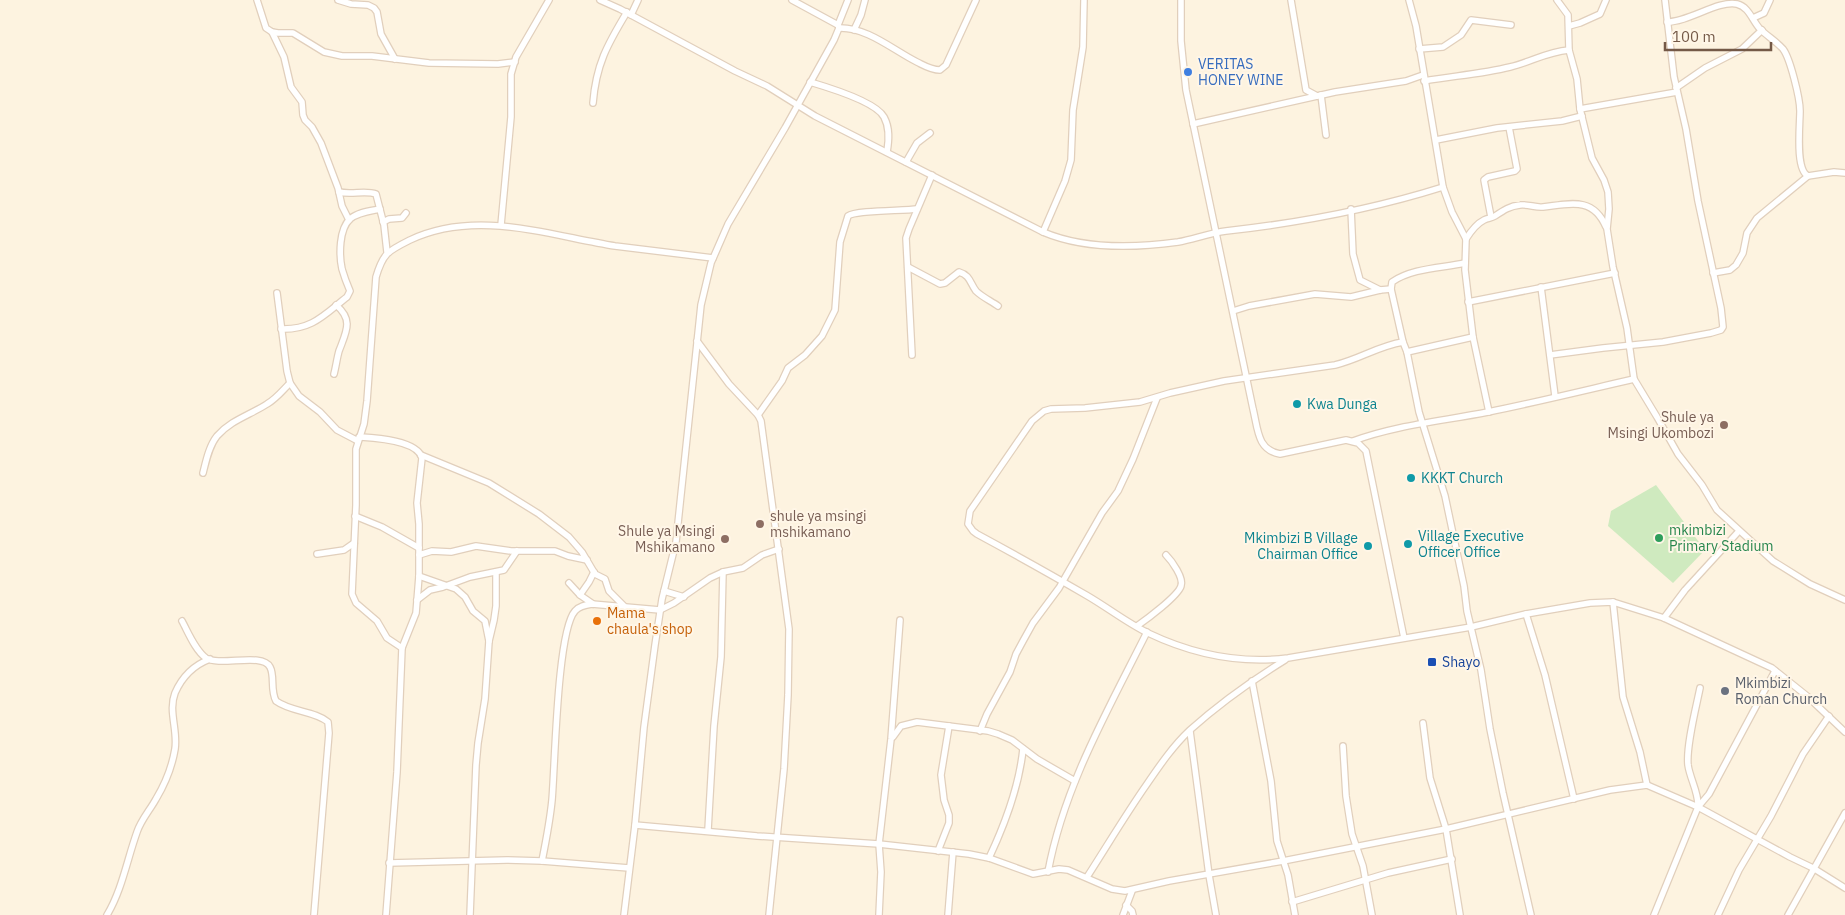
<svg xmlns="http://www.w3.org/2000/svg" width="1845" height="915" font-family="'IBM Plex Sans',sans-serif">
	<rect width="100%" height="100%" fill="#fdf3e0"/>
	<!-- pitch -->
	<path fill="#cfeabf" d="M1656,485L1705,550L1673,583L1608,526L1611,511Z"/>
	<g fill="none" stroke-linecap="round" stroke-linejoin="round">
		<!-- minor casing -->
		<g stroke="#e1cfbc" stroke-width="8">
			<g id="minor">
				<path d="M257,0L266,28L272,32L278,33H293L324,52L342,56H372L429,63L498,64L515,62"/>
				<path d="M338,0L351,4L368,5L374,8L377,12L381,34L395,59"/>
				<path d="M600,0L620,9L735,71L767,86L815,116L1043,232C1083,249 1135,248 1178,242C1194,239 1210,233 1226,231C1298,223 1373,209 1443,187"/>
				<path d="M1181,0V41L1186,90L1253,409C1258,429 1257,450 1280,454L1346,440L1358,443L1366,451L1404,638"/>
				<path d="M1291,0L1306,90L1317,96"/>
				<path d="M1409,0L1416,26L1443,187L1452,212L1466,239L1465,270L1473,337L1489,412"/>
				<path d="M1557,0L1568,15L1569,50L1577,79L1580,109L1592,158L1604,180L1608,192L1609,209L1607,229L1613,267L1627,328L1634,379L1657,417L1678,454L1702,485L1717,510L1773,561L1810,584L1845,600"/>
				<path d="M631,15L638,0"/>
				<path d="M1753,18L1764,13L1770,0"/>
				<path d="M1667,22C1689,22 1718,0 1737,4C1749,7 1752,20 1760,29C1767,36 1776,41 1783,49C1790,58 1800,98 1800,111C1800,125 1795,170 1808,176L1834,172L1845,173"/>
				<path d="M838,25L848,0"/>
				<path d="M1569,26L1580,23L1600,14L1606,0"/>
				<path d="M839,28C867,27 893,50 917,62C925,66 931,70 940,70L946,65L976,0"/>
				<path d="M854,30L861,15L865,0"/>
				<path d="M272,32L284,57L291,87L302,102L303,115L305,120L312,127L321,143L338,188L342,206L349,220"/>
				<path d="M1419,49L1443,47L1461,35L1471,20L1511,25"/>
				<path d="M1424,81C1452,76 1482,74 1510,67C1531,62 1546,52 1569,50"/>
				<path d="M810,82C827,87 876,102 884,117C890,128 889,140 887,152"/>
				<path d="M1676,88L1705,68L1742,49L1762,30"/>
				<path d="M1321,95L1326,135"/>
				<path d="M593,103C596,65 607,45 627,12"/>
				<path d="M1580,109L1677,92"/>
				<path d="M1193,124L1335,92L1406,81L1423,75"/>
				<path d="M1436,140L1497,128L1562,121L1582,116"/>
				<path d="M906,162L917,143L930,133"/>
				<path d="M339,192C351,195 366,190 376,194L384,225L387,252"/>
				<path d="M1351,209L1353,254L1360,280L1380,290"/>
				<path d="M1491,217L1484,180L1488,177L1515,171L1517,169L1509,127"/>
				<path d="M383,222L389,219L402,218L406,213"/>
				<path d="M501,225L511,117V74L516,57L549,0"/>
				<path d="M1043,232L1065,181L1071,160L1073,110L1083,47L1084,0"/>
				<path d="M1466,239C1471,231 1476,224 1484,220C1488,218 1492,218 1495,216C1504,210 1510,206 1520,205C1528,204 1536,208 1543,207C1569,204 1593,196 1606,227"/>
				<path d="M1465,263C1442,268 1412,268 1392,282L1391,289L1403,342L1407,352L1419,412L1445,496L1464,586L1467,611L1481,670L1490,729L1503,793L1531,915"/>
				<path d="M908,267L940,284L945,283L959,272C970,275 970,283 976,291C982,297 991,301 998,306"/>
				<path d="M1713,273L1730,270L1736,265L1743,253L1747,233L1757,218L1808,176"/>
				<path d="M1541,287L1555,396"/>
				<path d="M277,293L287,371L290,383L299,396L320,412L337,430L358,441"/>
				<path d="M1468,302L1615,273"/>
				<path d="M1233,311L1249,306L1315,294L1351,297L1380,290L1391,289"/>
				<path d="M281,329C312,330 324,315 347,297L350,291C347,284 344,276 342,269C339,255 339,229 350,219C358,212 370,211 380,209"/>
				<path d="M697,341L729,384L758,415L761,421L789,629L788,695L784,769L769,915"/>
				<path d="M1403,342C1378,346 1360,359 1335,365L1224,381L1170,393L1140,402L1085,408L1051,409L1044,411L1032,421L970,511L968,524L973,531L977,534C1014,554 1050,574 1086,595C1107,607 1127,623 1148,633C1192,654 1239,664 1288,658L1471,627L1526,614L1590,603L1613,602L1664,618L1772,668L1807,696L1845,732"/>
				<path d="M1407,352L1473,337"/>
				<path d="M912,355L906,238L909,229L932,175"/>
				<path d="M1550,355L1603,348L1663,342L1711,333L1721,330L1723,327L1721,308L1698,201L1686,129L1674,77L1665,0"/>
				<path d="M334,374C336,366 337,358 339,351C346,332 354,320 336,305"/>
				<path d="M758,415L782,381L788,368L805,355L822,336L835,310L840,242L848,216C856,210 903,211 917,209"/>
				<path d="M359,437C375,438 417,440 422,458L417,503L419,524V576L416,613L402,648L397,772L386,915"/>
				<path d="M1353,441C1396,425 1443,421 1488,412C1537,402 1586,390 1634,379"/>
				<path d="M421,455L489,483L539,514L569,537L582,552L595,574L605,579L609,591L624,606"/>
				<path d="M203,473C206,461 209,446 217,436C231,420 250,415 267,404C276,399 283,390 290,383"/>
				<path d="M355,516L382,527L419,548"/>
				<path d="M317,554L344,550L354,543"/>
				<path d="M419,555L432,551L451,552L476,546L511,551H555L568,556L587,560"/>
				<path d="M419,576L456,589L465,597L473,611L485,621L489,641"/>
				<path d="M569,583L580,595L593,604"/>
				<path d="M664,591L684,597"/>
				<path d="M580,595L589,582L594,572"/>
				<path d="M417,600L430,590L443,587L470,577L504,570L517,551"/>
				<path d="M1613,602L1623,697L1640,752L1647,785"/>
				<path d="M1526,614L1545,675L1574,799"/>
				<path d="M1664,618L1685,590L1739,531"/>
				<path d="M182,621C188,632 195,650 206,658C220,667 262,652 270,667C275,676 270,690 276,701C291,712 315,711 328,722L329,733L314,915"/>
				<path d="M1137,626C1147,619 1178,596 1181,586C1184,578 1172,561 1166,555"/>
				<path d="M402,648L387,638L377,621L356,603L352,594L356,505V449L364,424L367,401L376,277C383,253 388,251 410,240C476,209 547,235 615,246C648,250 681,254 713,258"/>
				<path d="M1252,681L1271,781L1277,841L1288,875L1295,915"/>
				<path d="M1423,723L1430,778L1446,829L1460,915"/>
				<path d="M980,731L987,714L1010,672L1016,654L1023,641L1033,623L1059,588L1102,513L1118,491L1133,459L1157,398"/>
				<path d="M1190,731L1209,875L1216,915"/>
				<path d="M893,737L901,726L917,722L988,731L998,734L1012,740L1037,759L1075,781"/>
				<path d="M1343,746L1346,796L1352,834L1363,866L1372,915"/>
				<path d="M1698,807L1709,794L1775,671"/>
				<path d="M635,825L757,836L879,844L969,854L989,858L1033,874L1059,869L1068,870L1112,889L1125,891L1169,881L1283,861L1446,829L1610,790L1647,785L1698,807L1790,857L1813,868L1845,888"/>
				<path d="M708,830L714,726L721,657L723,572"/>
				<path d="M938,851L949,823V815L944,800L941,775L949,726"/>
				<path d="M989,858C1005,824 1019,788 1023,749"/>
				<path d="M542,861C546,841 550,821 552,800C555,767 557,631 575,611C579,606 585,605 592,604L660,610L674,603L710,578L723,572L743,568L762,555L779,549"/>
				<path d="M389,863L507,860L542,861L629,868"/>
				<path d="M1048,872C1064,786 1108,710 1147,632"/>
				<path d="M1087,877C1107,846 1126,814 1147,784C1160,765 1173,746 1190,730C1219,704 1251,681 1285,660"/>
				<path d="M1292,902L1388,873L1452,859"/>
				<path d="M1126,905L1132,911L1133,915"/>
				<path d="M107,915C122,890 127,860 137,832C141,820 150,810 156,799C165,784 172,767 175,749C178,730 168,711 175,693C182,677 194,665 210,659"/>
				<path d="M470,915L476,765L478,743L485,699L489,641L494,620L496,606V572"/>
				<path d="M624,915L635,825L644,727L655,645L662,599L676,542L701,305L711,263L728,224L785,128L834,40L839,28L838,25L792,0"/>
				<path d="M879,915L881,872L879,844L891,739L900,620"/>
				<path d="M948,915L953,852"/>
				<path d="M1123,915L1132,891"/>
				<path d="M1654,915L1698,807C1699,793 1690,779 1688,765C1686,746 1696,708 1700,688"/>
				<path d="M1718,915L1739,870L1771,816L1803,754L1829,716"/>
				<path d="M1788,915L1845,813"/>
			</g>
		</g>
		<!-- minor -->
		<use href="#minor" stroke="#fff" stroke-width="5.5"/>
	</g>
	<!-- markers -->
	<circle fill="#3f7fe0" stroke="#fff6e7" stroke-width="2" cx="1188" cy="72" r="5"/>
	<g fill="#0f9aa8" stroke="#fff6e7" stroke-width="2">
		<circle cx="1297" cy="404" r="5"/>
		<circle cx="1411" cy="478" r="5"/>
		<circle cx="1408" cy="544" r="5"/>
		<circle cx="1368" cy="546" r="5"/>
	</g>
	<g fill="#8d6e63" stroke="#fff6e7" stroke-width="2">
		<circle cx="1724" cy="425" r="5"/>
		<circle cx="760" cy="524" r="5"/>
		<circle cx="725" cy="539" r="5"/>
	</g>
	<circle fill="#2e9e5b" stroke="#fff6e7" stroke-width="2" cx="1659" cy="538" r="5"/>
	<circle fill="#e8710a" stroke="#fff6e7" stroke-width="2" cx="597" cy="621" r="5"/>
	<rect fill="#1a4fb4" stroke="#fff6e7" stroke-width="2" x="1427" y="657" width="10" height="10" rx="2.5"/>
	<circle fill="#6b7280" stroke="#fff6e7" stroke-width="2" cx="1725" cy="691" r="5"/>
	<g text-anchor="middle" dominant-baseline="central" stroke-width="4" stroke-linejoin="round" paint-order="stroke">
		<!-- shop labels -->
		<g font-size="14" fill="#366cbe" stroke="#fff6e7" text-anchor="start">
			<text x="1198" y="64">VERITAS<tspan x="1198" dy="16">HONEY WINE</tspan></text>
		</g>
		<!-- culture labels -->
		<g font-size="14" fill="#0d838f" stroke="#fff6e7" text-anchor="start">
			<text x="1307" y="404">Kwa Dunga</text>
			<text x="1421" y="478">KKKT Church</text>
			<text x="1418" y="536">Village Executive<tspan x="1418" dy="16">Officer Office</tspan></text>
			<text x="1358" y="538" text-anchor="end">Mkimbizi B Village<tspan x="1358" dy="16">Chairman Office</tspan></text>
		</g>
		<!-- education labels -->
		<g font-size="14" fill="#785e54" stroke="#fff6e7" text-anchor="end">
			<text x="1714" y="417">Shule ya<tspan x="1714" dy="16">Msingi Ukombozi</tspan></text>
			<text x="770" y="516" text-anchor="start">shule ya msingi<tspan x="770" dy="16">mshikamano</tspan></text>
			<text x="715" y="531">Shule ya Msingi<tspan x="715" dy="16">Mshikamano</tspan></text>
		</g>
		<!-- leisure labels -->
		<g font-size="14" fill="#27864d" stroke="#fff6e7" text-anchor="start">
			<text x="1669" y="530">mkimbizi<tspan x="1669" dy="16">Primary Stadium</tspan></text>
		</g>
		<!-- food labels -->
		<g font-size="14" fill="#c56008" stroke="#fff6e7" text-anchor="start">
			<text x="607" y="613">Mama<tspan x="607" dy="16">chaula's shop</tspan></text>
		</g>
		<!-- transit labels -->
		<g font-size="14" fill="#164399" stroke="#fff6e7" text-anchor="start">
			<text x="1442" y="662">Shayo</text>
		</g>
		<!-- worship labels -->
		<g font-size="14" fill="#5b616d" stroke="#fff6e7" text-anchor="start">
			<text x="1735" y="683">Mkimbizi<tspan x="1735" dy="16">Roman Church</tspan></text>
		</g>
	</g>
	<!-- scale -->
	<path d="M1665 42v8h106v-8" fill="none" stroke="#745947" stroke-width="2.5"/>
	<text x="1672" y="42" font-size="15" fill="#745947" stroke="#fff6e7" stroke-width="4" paint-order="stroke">100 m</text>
</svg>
